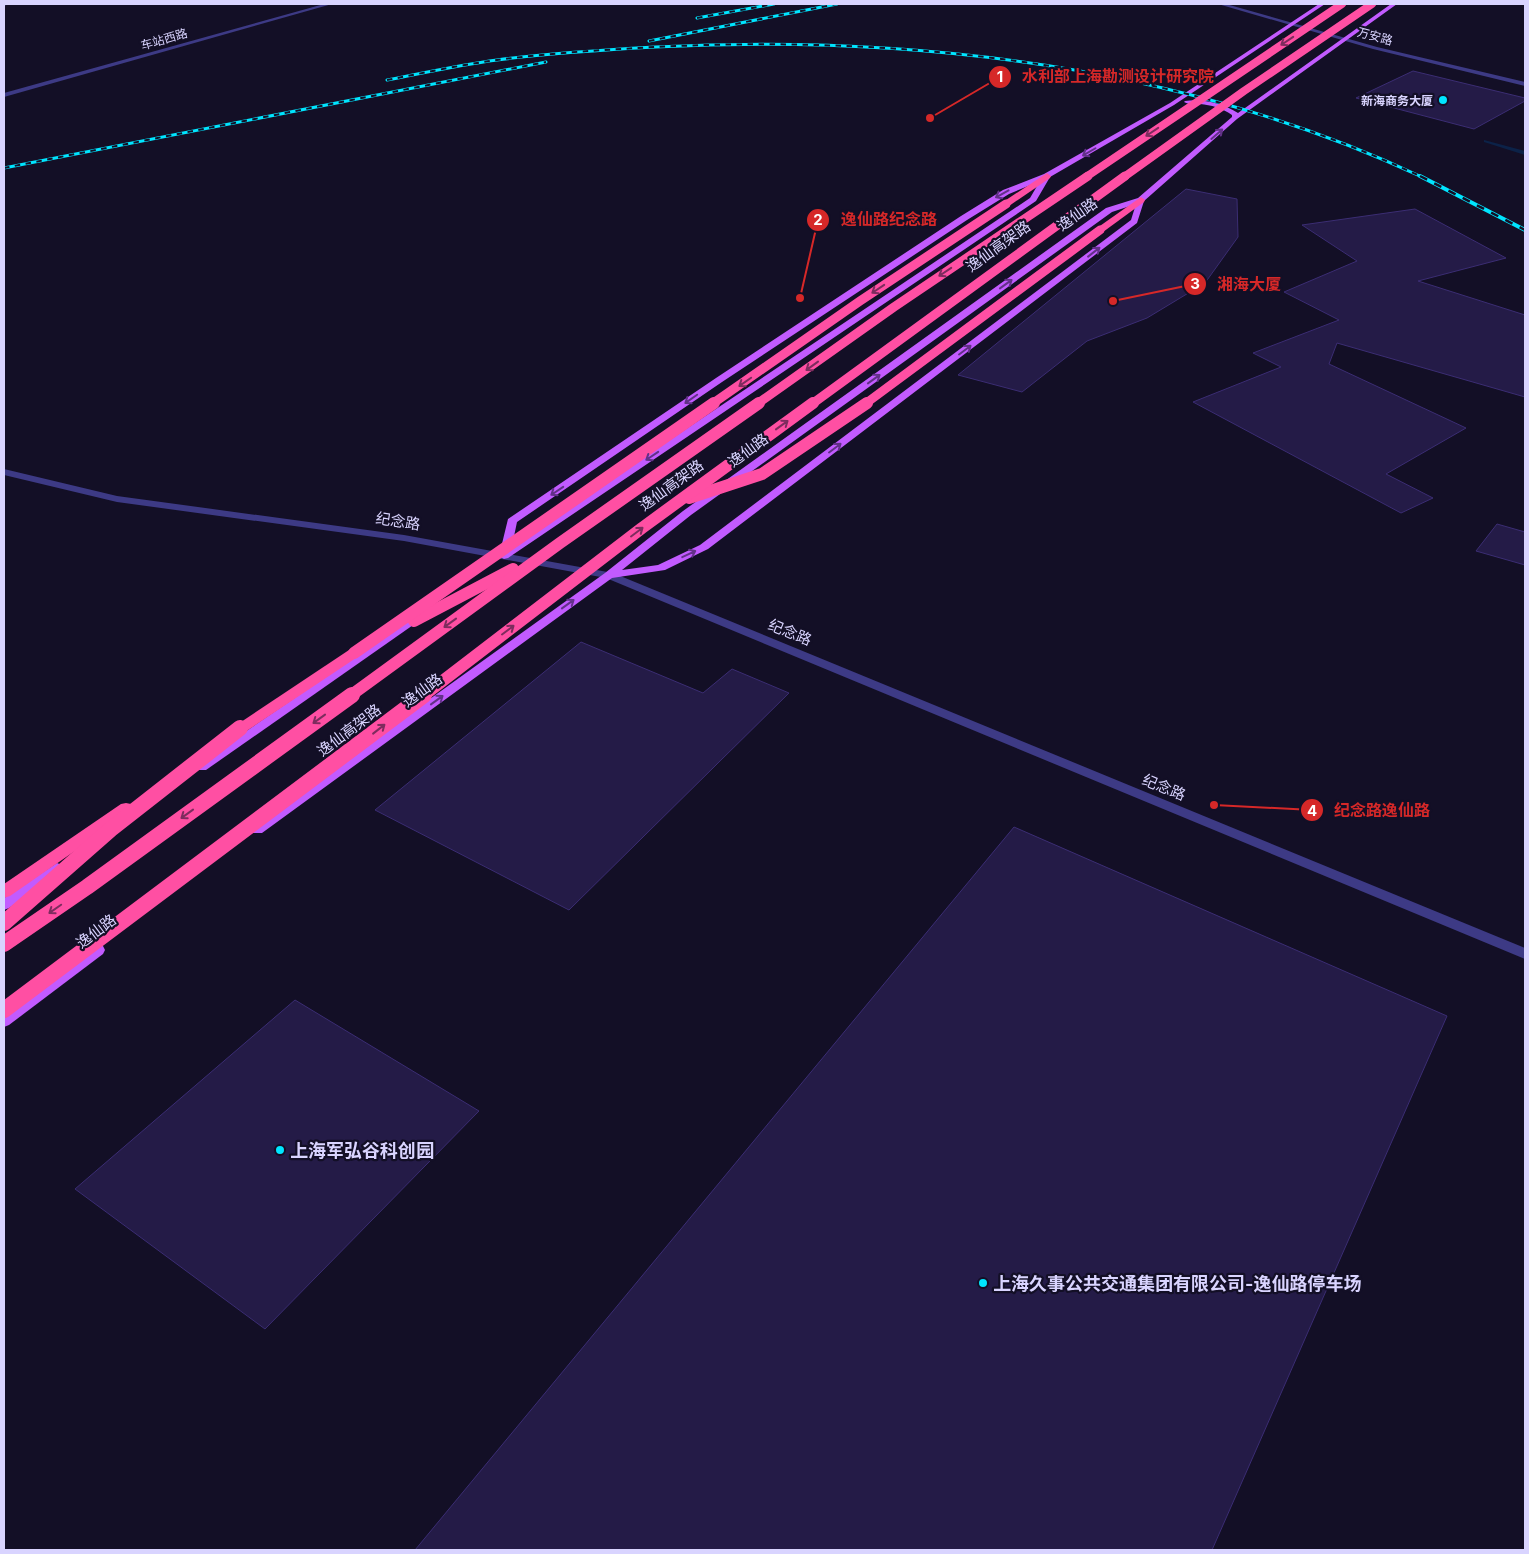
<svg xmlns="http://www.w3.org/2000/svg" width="1529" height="1554" font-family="Inter,'Noto Sans SC',sans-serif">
	<rect width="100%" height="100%" fill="#130f26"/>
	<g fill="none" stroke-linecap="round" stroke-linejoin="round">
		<!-- stream -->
		<path fill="#0c2248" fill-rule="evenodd" d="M1484,140L1525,151V155L1484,142Z"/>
	</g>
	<!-- building -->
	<g fill="#241b47" stroke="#3b2d73">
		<path d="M1413,71L1525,98V101L1474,129L1356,98Z"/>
		<path d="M1186,189L1237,199L1238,237L1205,283L1147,318L1087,341L1022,392L958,375Z"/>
		<path d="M1415,209L1506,258L1418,281L1525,315V397L1337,343L1329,364L1466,428L1386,474L1433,498L1401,513L1193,402L1281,367L1253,353L1339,320L1284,292L1357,261L1302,225Z"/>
		<path d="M1497,524L1525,532V565L1476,551Z"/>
		<path d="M581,642L703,693L732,669L789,693L569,910L375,810Z"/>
		<path d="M1014,827L1447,1016L1212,1550H415Z"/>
		<path d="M295,1000L479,1111L265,1329L75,1189Z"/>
	</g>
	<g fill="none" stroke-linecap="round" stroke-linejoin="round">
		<!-- minor -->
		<g fill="#3d3a85" fill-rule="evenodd">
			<path d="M4,4H9L4,6Z"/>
			<path d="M324,4H332L4,97V93Z"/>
			<path d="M1218,4H1226L1377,47L1525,82V86L1373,49Z"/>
			<path d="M4,469L117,496L404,535L613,573L1525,948V959L606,578L404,541L117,502L4,475Z"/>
		</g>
		<!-- major -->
		<g fill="#c25bff" fill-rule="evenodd">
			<path d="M1319,4H1325L1174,105L1050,177L1036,201L508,558L504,559L499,556L508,519L716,378L961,216L1003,190L1044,174L1170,103ZM1040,181L1030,198L512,546L517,522L722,382L967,220L1009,194Z"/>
			<path d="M1391,4H1397L1237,119L1144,201L1137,223L708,549L665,570L612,578L262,833H252L251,830L252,827L605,573L683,511L1106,208L1138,198L1232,117V115C1222,108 1211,105 1200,104C1194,104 1189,105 1184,102L1185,101C1202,98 1223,103 1238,113ZM1136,204L1131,220L700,545L658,565L622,570L691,515L1112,212Z"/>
			<path d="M422,611L428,614L426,616L206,770H198L196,767L198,764Z"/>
			<path d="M57,863L62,865L64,868L62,871L9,908L4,910V898Z"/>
			<path d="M98,945L103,946L105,950L103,954L9,1025L4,1027V1013L93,946Z"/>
		</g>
		<!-- highway -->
		<g fill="#ff4fa3" fill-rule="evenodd">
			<path d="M1047,173L1051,176L1050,178L1009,206H1003V202Z"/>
			<path d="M1141,197L1145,200L1144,202L1103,232H1097V228Z"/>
			<path d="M354,649L361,653L359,656L236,738H226L224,735L226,732L349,650Z"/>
			<path d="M126,803L131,804L134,808L131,812L10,896L4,898V884L121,804Z"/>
		</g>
		<!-- rail-far1 casing -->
		<g stroke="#00e5ff" stroke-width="3">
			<g id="rail-far1">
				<path d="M697,18L774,4"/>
				<path d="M649,41L837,4"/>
				<path d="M387,80C423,73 460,65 497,60C549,53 602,50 655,47C915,34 1185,66 1422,177"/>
				<path d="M4,168L546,62"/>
			</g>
		</g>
		<!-- rail casing -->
		<g stroke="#00e5ff" stroke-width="4">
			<path id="rail" d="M1420,176L1525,230"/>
		</g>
		<!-- rail-far1 -->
		<use href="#rail-far1" stroke="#130f26" stroke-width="2" stroke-dasharray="5.5" stroke-linecap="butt"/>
		<!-- rail -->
		<use href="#rail" stroke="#130f26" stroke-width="2.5" stroke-dasharray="8" stroke-linecap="butt"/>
		<!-- highway-bridge-far3 -->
		<g stroke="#ff4fa3" stroke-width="8">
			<path d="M1086,177L1342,4"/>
			<path d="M1124,177L1244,91L1372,4"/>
		</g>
		<!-- highway-bridge-far2 -->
		<g stroke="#ff4fa3" stroke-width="9">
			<path d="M712,404L860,301L1006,204"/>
			<path d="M757,404L894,307L1088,176"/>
			<path d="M812,404L1125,176"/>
			<path d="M865,404L1100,230"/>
		</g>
		<!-- highway-bridge-far1 -->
		<g stroke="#ff4fa3" stroke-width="12">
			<path d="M689,498L762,474L867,403"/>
			<path d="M414,621L513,569"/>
			<path d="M354,653L714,403"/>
			<path d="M350,696L560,543L759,403"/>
			<path d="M423,696L642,528L813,403"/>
		</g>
		<!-- highway-bridge -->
		<g stroke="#ff4fa3" stroke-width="16">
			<path d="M4,923L111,829L240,728"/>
			<path d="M4,944L87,887L352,695"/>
			<path d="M4,1010L424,695"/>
		</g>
	</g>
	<!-- one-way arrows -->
	<defs><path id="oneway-shaft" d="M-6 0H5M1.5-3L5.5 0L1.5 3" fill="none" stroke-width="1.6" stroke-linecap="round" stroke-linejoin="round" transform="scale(1.25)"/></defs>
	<g stroke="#7d2c5e">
		<use href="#oneway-shaft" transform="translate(1287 41) rotate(146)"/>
		<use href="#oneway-shaft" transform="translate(1152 132) rotate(146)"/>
		<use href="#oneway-shaft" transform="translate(945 272) rotate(146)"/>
		<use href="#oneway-shaft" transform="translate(878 289) rotate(146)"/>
		<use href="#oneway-shaft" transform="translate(812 366) rotate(144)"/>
		<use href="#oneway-shaft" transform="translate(745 382) rotate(145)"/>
		<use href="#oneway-shaft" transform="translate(782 425) rotate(-36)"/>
		<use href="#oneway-shaft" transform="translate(637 532) rotate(-37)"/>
		<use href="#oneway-shaft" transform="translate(450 623) rotate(144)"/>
		<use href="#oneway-shaft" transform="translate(508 630) rotate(-37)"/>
		<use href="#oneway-shaft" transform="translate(319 719) rotate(144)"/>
		<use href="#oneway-shaft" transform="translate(379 729) rotate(-38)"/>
		<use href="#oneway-shaft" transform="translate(187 814) rotate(144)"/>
		<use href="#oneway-shaft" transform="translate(55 909) rotate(145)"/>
	</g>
	<g stroke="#623188">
		<use href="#oneway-shaft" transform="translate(1217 134) rotate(-41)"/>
		<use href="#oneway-shaft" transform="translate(1089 152) rotate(150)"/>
		<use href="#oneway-shaft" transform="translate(1002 194) rotate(151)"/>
		<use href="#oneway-shaft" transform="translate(1094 252) rotate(-38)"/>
		<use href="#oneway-shaft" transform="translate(1006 284) rotate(-36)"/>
		<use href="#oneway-shaft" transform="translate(965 350) rotate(-37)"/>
		<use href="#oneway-shaft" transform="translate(874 379) rotate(-36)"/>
		<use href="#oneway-shaft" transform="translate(691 399) rotate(145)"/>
		<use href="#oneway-shaft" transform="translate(835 448) rotate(-37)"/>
		<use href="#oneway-shaft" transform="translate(652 456) rotate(146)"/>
		<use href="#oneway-shaft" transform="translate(557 491) rotate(146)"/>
		<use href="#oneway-shaft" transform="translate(689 554) rotate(-25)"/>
		<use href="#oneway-shaft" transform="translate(568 604) rotate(-36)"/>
		<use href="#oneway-shaft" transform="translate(437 700) rotate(-36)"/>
	</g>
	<!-- markers -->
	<g fill="#00e5ff" stroke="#130f26" stroke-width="2">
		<circle cx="1443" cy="100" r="5"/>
		<circle cx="280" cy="1150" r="5"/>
		<circle cx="983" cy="1283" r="5"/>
	</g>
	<g text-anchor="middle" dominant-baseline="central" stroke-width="4.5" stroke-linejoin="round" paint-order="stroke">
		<!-- far-street labels -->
		<g font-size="12" fill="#d9d4ff" stroke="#130f26">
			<text transform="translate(1375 36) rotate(15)">万安路</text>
			<text transform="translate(164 39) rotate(-16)">车站西路</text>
		</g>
		<!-- far-poi labels -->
		<g font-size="12" font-weight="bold" fill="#d9d4ff" stroke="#130f26" text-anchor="end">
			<text x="1433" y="100">新海商务大厦</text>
		</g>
		<!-- street labels -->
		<g font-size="15" fill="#d9d4ff" stroke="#130f26">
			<text transform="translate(1077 214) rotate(-35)">逸仙路</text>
			<text transform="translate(998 246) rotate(-36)">逸仙高架路</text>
			<text transform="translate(748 450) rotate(-36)">逸仙路</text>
			<text transform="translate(671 485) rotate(-36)">逸仙高架路</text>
			<text transform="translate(398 521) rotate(9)">纪念路</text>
			<text transform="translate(790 632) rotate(22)">纪念路</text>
			<text transform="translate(422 690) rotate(-36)">逸仙路</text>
			<text transform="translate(349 730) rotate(-37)">逸仙高架路</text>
			<text transform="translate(1164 787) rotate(22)">纪念路</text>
			<text transform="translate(96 931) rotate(-37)">逸仙路</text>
		</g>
		<!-- near-poi labels -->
		<g font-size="18" font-weight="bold" fill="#d9d4ff" stroke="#130f26" text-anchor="start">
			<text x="290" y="1150">上海军弘谷科创园</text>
			<text x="993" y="1283">上海久事公共交通集团有限公司-逸仙路停车场</text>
		</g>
	</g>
	<!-- callouts -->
	<path fill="none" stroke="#d62828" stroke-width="2" d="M930 118L1000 77M800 298L818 220M1113 301L1195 284M1214 805L1312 810"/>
	<g fill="#d62828" stroke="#130f26" stroke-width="2">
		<circle cx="930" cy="118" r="5"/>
		<circle cx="800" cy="298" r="5"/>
		<circle cx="1113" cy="301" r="5"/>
		<circle cx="1214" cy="805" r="5"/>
		<circle cx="1000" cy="77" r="12"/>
		<circle cx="818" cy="220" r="12"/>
		<circle cx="1195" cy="284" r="12"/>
		<circle cx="1312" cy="810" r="12"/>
	</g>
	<g font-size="15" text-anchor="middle" font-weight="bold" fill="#fff">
		<text x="1000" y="82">1</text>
		<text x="818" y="225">2</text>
		<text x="1195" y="289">3</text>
		<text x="1312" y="816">4</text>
	</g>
	<g font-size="16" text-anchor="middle" font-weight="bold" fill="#d62828" stroke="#130f26" stroke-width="4.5" stroke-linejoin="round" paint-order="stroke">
		<text x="1118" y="82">水利部上海勘测设计研究院</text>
		<text x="889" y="225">逸仙路纪念路</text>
		<text x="1249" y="290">湘海大厦</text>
		<text x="1382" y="816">纪念路逸仙路</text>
	</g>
	<!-- border -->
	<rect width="1529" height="1554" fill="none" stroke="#d9d4ff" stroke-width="10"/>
</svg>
